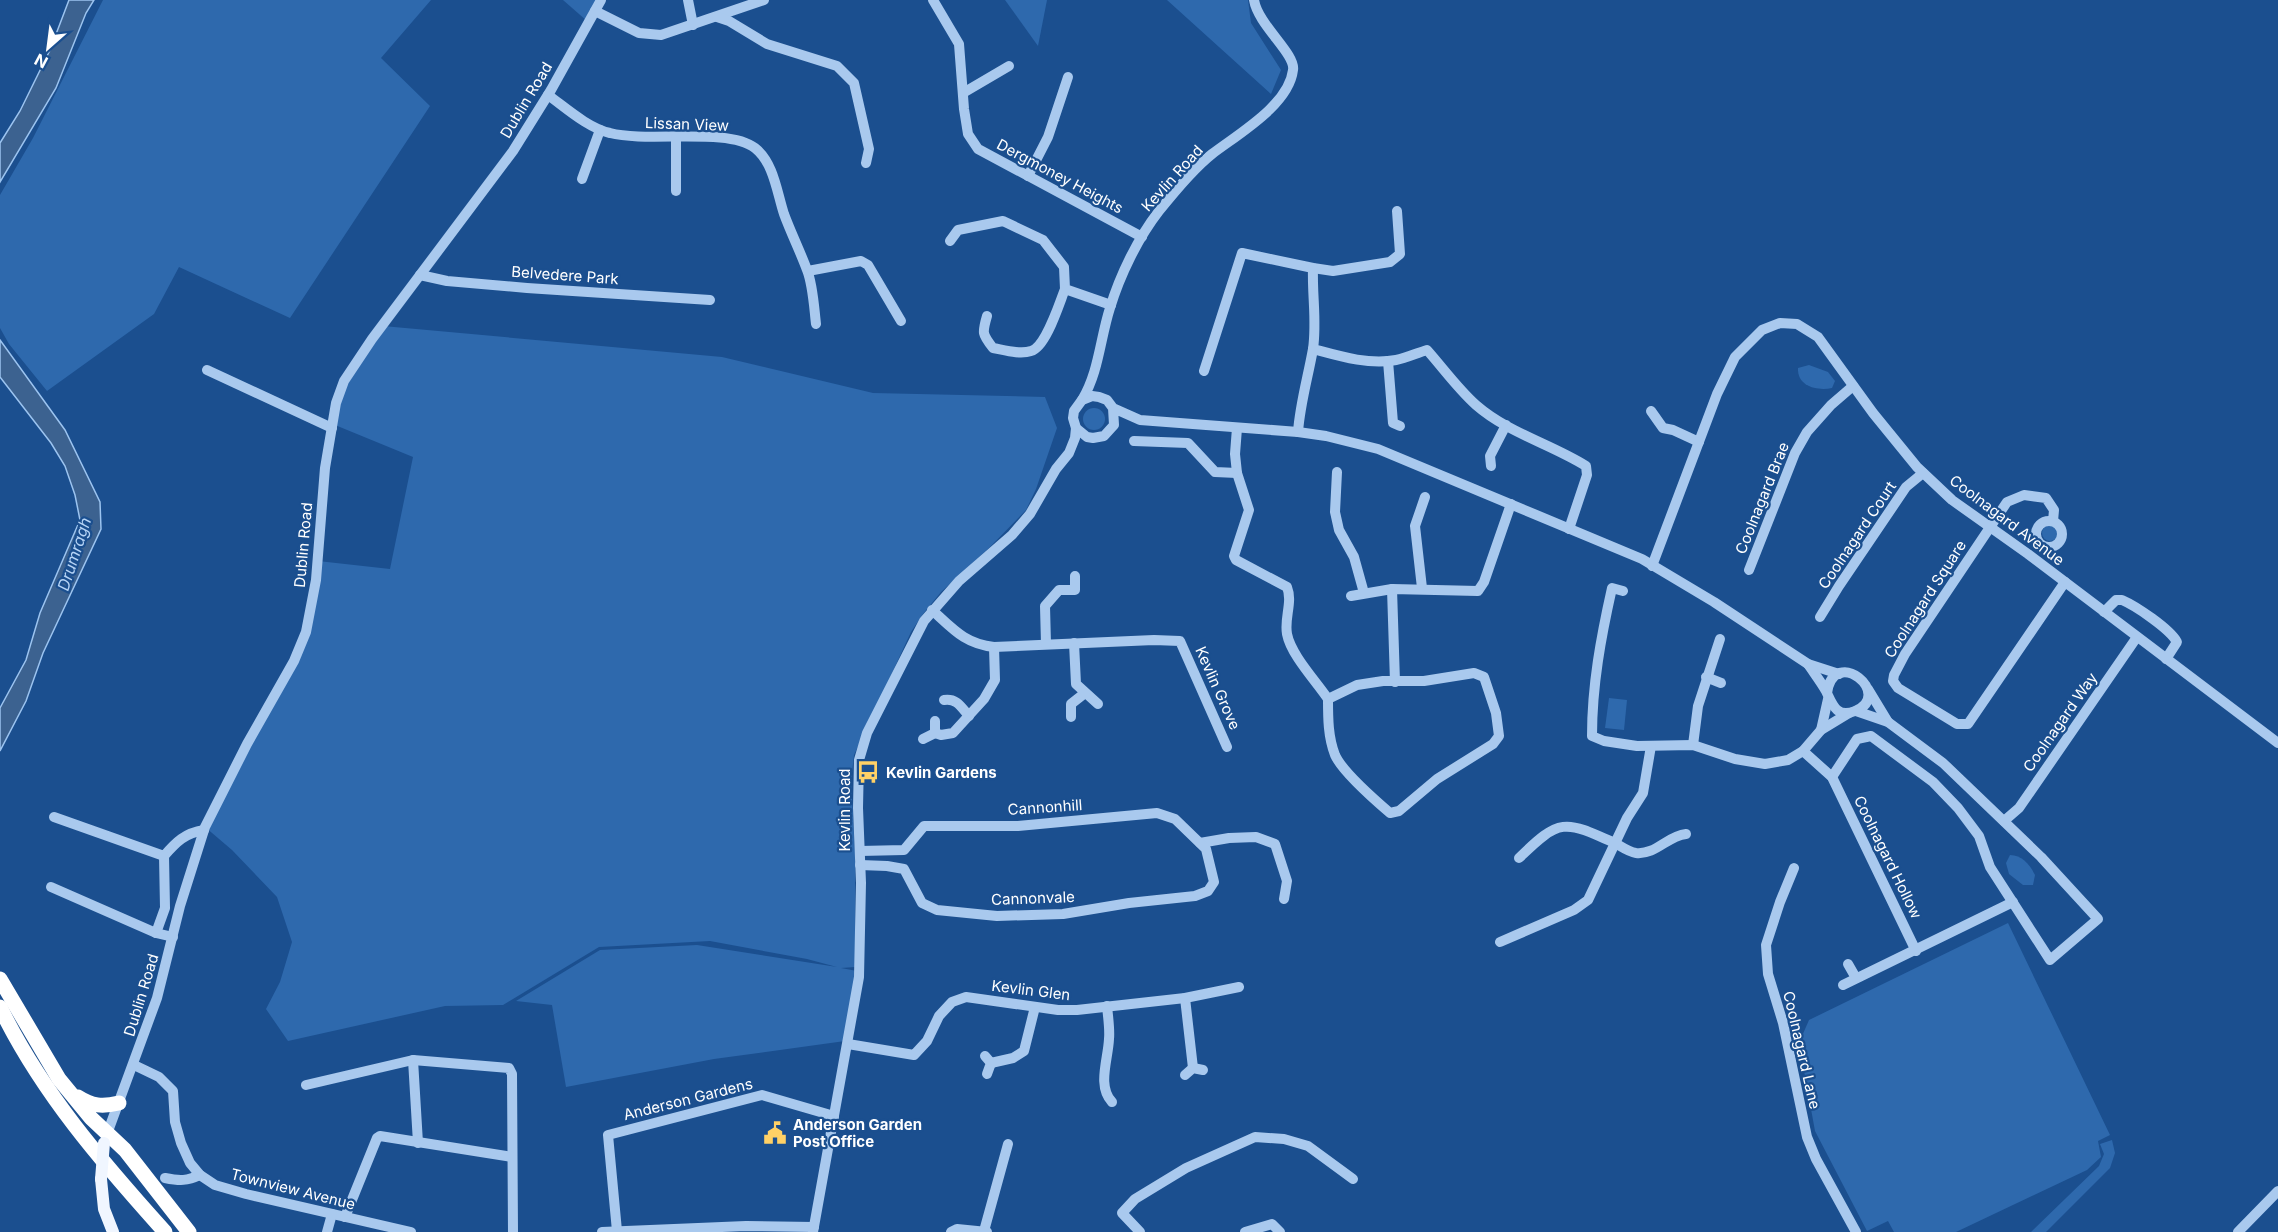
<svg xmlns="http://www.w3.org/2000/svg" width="2278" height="1232" font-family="Inter,sans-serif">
	<rect width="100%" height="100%" fill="#1b4f8f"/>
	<!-- green -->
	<g fill="#2e69ad">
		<path d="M103,0H431L381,58L430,106L290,318L179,267L154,314L47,391L9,344L0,328V195L33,138Z"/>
		<path d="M563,0H598L587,21Z"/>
		<path d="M1005,0H1047L1038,46Z"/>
		<path d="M1167,0H1248L1251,23L1281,70L1271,94Z"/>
		<path d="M383,326L722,357L873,393L1045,397L1057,428L1036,489L1026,510L990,547L941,592L923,614L911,632L854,755L851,782L855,852V967L841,968L857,971L845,1041L714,1059L566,1087L552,1005L516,1001L600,950L697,945L837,967L807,959L710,941L599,947L503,1005L445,1006L288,1041L266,1009L280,982L292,942L277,897L232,850L205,827L294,661L318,561L390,569L413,457L335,425L336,403Z"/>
		<path d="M1809,365L1828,372L1835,381L1832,388C1818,391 1797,387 1798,368Z"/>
		<circle cx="1094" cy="419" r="11"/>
		<circle cx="2050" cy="533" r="8"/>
		<path d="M1609,698L1627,700L1624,730L1605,728Z"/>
		<path d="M2010,855C2022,855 2030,865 2035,875L2033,885H2023L2009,874L2006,863Z"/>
		<path d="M2008,923L2110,1135L2098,1141L2101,1157L2087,1170L1956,1232H1894L1888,1221L1867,1231L1815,1131L1799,1043L1809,1020Z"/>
		<path d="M2112,1140L2115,1153L2110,1168L2046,1232H2031L2099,1166L2104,1154L2100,1144Z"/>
	</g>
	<!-- water -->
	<g fill="#3c6290" stroke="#9cc4f0" stroke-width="1.5">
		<path d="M69,0H94L86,13L56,88L0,182V143L20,111L50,50Z"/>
		<path d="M0,340L65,430L100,502L101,529L43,653L26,701L0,751V708L26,660L40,613L80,520L75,495L65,466L51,443L0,377Z"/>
	</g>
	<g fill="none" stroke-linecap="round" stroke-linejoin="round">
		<!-- minor -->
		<g stroke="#a9c9ee" stroke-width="10">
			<path d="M688,0L693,25"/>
			<path d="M933,0L959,44L964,109L968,134L978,149L1142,237"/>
			<path d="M595,11L639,33L661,35L764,0"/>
			<path d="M717,17L729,21L767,44L837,66L854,83L869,149L866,163"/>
			<path d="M963,93L1009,66"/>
			<path d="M548,95C566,108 588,128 610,133C648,143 728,127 755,148C774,163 777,193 784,214C791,233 800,251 807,270C813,285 814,307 816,324"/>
			<path d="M676,138V191"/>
			<path d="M1028,176L1048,137L1068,77"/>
			<path d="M582,179L600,130"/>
			<path d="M950,241L958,230L1003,221L1043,240L1064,267L1065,289L1111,305"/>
			<path d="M808,271L861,261L868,265L901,321"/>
			<path d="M420,275L447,281L527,288L710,300"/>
			<path d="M987,316C982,333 982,334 993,348C1004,350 1020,355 1031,351C1046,347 1059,304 1065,289"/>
			<path d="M1313,349C1339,356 1368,365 1396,360C1406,358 1417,353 1427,350C1443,368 1458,389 1476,405C1508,433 1551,444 1586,466L1587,475L1569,529"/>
			<path d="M1388,361L1393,423L1400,426"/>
			<path d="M207,370L332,428"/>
			<path d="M1204,371L1242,253L1313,268L1333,271L1390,262L1400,254L1397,211"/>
			<path d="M1082,400C1099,372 1100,339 1110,308C1120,275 1138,238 1159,211C1175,191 1193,169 1212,154C1238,134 1289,105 1293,70C1296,54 1258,25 1254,0"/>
			<path d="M1113,408L1114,425L1104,436L1093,438L1087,437L1076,428L1073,418L1074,411L1082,400L1092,396L1099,397L1107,400L1113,408L1140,420L1298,432L1326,436L1378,449L1642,559L1714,602L1808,664L1839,674"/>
			<path d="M1651,411L1663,428L1673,430L1699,442"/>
			<path d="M1237,428L1235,454L1237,473L1249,510L1234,556L1236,560L1287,587C1293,602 1284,618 1287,634C1291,655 1316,681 1328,699"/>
			<path d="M1298,432C1300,404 1308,377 1313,349C1317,321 1312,296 1313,268"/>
			<path d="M1134,441L1188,443L1215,472L1237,473"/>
			<path d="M1491,466L1490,456L1506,425"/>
			<path d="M1337,472L1335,512L1339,530L1354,557L1364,593"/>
			<circle cx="2049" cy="534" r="13"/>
			<path d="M2053,521L2054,510L2046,498L2024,495L2007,502L1905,654L1894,675L1893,681L1898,688L1957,724H1968L2065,582"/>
			<path d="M1652,566L1717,394L1735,357L1762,330L1780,323L1797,324L1818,337L1873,413L1917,467L1952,500L2028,554L2278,743"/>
			<path d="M1749,570L1795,453L1807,432L1831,405L1853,386"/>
			<path d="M1422,588L1415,526L1425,497"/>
			<path d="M1392,589L1395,682"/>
			<path d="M1623,591L1612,588C1601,637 1592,685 1592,736L1604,741L1637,746L1693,745L1735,759L1765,764L1788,760L1803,751L1821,730L1849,713"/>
			<path d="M1351,596L1392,589L1478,591L1484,582L1511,504"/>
			<path d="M932,610C953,629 965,644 994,647L1154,640L1180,641L1227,747"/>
			<path d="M2104,612L2116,600H2122C2136,606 2170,629 2177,642L2166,659"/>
			<path d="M1820,617L1839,586L1906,487L1923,473"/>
			<path d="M1074,643L1076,684L1098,704"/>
			<path d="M1046,644L1045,606L1059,590H1075V576"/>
			<path d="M1808,664C1814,673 1821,682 1826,691C1832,703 1836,719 1855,711C1895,695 1834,644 1827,693"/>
			<path d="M1474,673L1484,677L1496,713L1499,736L1493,744L1437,779L1399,811L1390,813C1376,801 1342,771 1335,755C1328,737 1328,718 1328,699L1357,685L1383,681H1424Z"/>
			<path d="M1706,677L1721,683"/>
			<path d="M1868,689L1888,722"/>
			<path d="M944,700C957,698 961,707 969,716"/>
			<path d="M1071,717V704L1085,693"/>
			<path d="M1821,730L1828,699"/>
			<path d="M935,733L941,735L953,733L984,699L995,680L994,647"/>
			<path d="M923,739L935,733V721"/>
			<path d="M1693,745L1698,706L1720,639"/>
			<path d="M1803,751L1832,777L1916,951"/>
			<path d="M1832,777L1857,739L1871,736L1933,782L1958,808L1979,836L1990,867L2050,960L2098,919L2041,857L1943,763L1888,722L1856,711"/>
			<path d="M54,817L164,856C176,842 185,833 204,830"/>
			<path d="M2004,821L2019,808L2137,637"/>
			<path d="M1200,843L1229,838L1256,837L1275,844L1287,881L1284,899"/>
			<path d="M860,851L904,850L924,826H1018L1157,813L1175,819L1206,849L1214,882L1208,891L1195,896L1129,903L1063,914L997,916L937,910L922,903L904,869L887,866L860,865"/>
			<path d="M1519,858C1560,818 1564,820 1615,843C1622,847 1629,852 1636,853C1656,855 1667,836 1686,834"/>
			<path d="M1794,868L1780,902L1766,945L1768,974L1783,1023L1807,1137L1816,1159L1856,1232"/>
			<path d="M51,887L156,933L173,937"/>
			<path d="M156,933L165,908L164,856"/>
			<path d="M1500,942L1574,910L1588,900L1627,818L1643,793L1651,746"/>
			<path d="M1848,964L1856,978"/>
			<path d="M1843,985L2013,902"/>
			<path d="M1185,998L1193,1068"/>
			<path d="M1107,1006C1108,1017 1110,1029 1109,1039C1108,1060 1097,1086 1112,1102"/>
			<path d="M848,1044L914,1055L927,1041L939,1016L952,1002L966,997L1058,1010H1077L1185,998L1239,987"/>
			<path d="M985,1056L991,1063L987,1074"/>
			<path d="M413,1060L418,1143"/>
			<path d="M991,1063L1013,1058L1024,1051L1035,1007"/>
			<path d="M134,1065L159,1077L173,1091L175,1122L181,1143L190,1163L200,1175L215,1185L246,1194L411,1232"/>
			<path d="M1185,1075L1193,1068L1203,1070"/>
			<path d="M306,1085L413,1060L509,1068L512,1074L513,1232"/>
			<path d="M107,1134L157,998L180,906L205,827L247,744L294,661L306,632L316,580L325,468L336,403L344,381L372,339L513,151L551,90L601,0"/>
			<path d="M165,1178C180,1181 187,1181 200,1175"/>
			<path d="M345,1217L377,1138L380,1136L512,1157"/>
			<path d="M617,1231L608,1135L762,1095L834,1116"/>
			<path d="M984,1231L1008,1144"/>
			<path d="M327,1232L332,1214"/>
			<path d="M602,1232L746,1226L814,1227"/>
			<path d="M813,1232L859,977L861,883L858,808L859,760L867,733L924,621L959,581L1012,535L1030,514L1056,469L1069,453L1075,438L1076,428"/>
			<path d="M951,1232L957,1229L987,1232"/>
			<path d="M1140,1232L1122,1213L1135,1199L1186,1168L1255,1137L1284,1139L1308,1146L1353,1179"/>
			<path d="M1245,1232L1272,1224L1280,1232"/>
			<path d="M2238,1232L2278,1191"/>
		</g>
		<!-- major -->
		<path stroke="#f0f6ff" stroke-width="12" d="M101,1179L104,1209L113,1232"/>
		<!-- highway -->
		<g stroke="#fff" stroke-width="15">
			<path d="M0,979L59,1079L91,1118L125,1150L189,1232"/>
			<path d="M0,1007C41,1092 103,1163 165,1232"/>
			<path d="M78,1097C92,1106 102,1107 119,1103"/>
		</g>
		<!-- major-bridge -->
		<path stroke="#f0f6ff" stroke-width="12" d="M101,1179L104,1143"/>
	</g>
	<!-- icons -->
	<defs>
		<g id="bus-bare" transform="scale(1.8)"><path d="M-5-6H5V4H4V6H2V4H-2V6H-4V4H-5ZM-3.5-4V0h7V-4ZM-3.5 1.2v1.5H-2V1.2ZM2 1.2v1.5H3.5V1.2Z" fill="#ffd166" stroke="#1b4f8f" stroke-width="2.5" paint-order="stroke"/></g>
		<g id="civic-bare" transform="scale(1.8)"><path d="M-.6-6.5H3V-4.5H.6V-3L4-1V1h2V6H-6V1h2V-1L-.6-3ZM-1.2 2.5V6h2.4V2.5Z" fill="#ffd166" stroke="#1b4f8f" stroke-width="2.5" paint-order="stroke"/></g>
	</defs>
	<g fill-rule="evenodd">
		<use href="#bus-bare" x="868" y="772"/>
		<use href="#civic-bare" x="775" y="1133"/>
	</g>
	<g text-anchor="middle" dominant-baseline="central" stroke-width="4.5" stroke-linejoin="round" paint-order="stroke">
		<!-- street labels -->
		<g font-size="15" fill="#fff" stroke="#1b4f8f">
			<text transform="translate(526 100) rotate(-59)">Dublin Road</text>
			<text transform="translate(687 124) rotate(2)">Lissan View</text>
			<text transform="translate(1060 176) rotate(28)">Dergmoney Heights</text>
			<text transform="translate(1172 178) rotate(-48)">Kevlin Road</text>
			<text transform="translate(565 275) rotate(4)">Belvedere Park</text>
			<text transform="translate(1762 498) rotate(-68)">Coolnagard Brae</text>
			<text transform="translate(2007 520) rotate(37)">Coolnagard Avenue</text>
			<text transform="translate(1857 535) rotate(-56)">Coolnagard Court</text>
			<text transform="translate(303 545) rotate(-85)">Dublin Road</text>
			<text transform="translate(1925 599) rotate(-57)">Coolnagard Square</text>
			<text transform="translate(1218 688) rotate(66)">Kevlin Grove</text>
			<text transform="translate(2060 722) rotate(-55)">Coolnagard Way</text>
			<text transform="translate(1045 807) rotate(-4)">Cannonhill</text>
			<text transform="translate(844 810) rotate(-90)">Kevlin Road</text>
			<text transform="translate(1888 857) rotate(64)">Coolnagard Hollow</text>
			<text transform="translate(1033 898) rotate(-2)">Cannonvale</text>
			<text transform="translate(1031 990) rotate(7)">Kevlin Glen</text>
			<text transform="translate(141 995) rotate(-73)">Dublin Road</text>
			<text transform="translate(1802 1050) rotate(77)">Coolnagard Lane</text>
			<text transform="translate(688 1099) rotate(-14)">Anderson Gardens</text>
			<text transform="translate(293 1189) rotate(14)">Townview Avenue</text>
		</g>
		<!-- poi labels -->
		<g font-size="15" font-weight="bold" fill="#fff" stroke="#1b4f8f" text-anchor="start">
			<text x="886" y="772">Kevlin Gardens</text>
			<text x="793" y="1124">Anderson Garden<tspan x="793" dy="17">Post Office</tspan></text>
		</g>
		<!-- water labels -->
		<g font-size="16" font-style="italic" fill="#b5d3f5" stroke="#1b4f8f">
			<text transform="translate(74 554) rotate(-72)">Drumragh</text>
		</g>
	</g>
	<!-- north arrow -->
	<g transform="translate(48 48) rotate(208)" stroke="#1b4f8f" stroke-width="4.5" paint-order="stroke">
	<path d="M0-4.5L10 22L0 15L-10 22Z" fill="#ffffff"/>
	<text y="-9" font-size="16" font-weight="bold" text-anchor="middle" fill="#ffffff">N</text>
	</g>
</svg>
